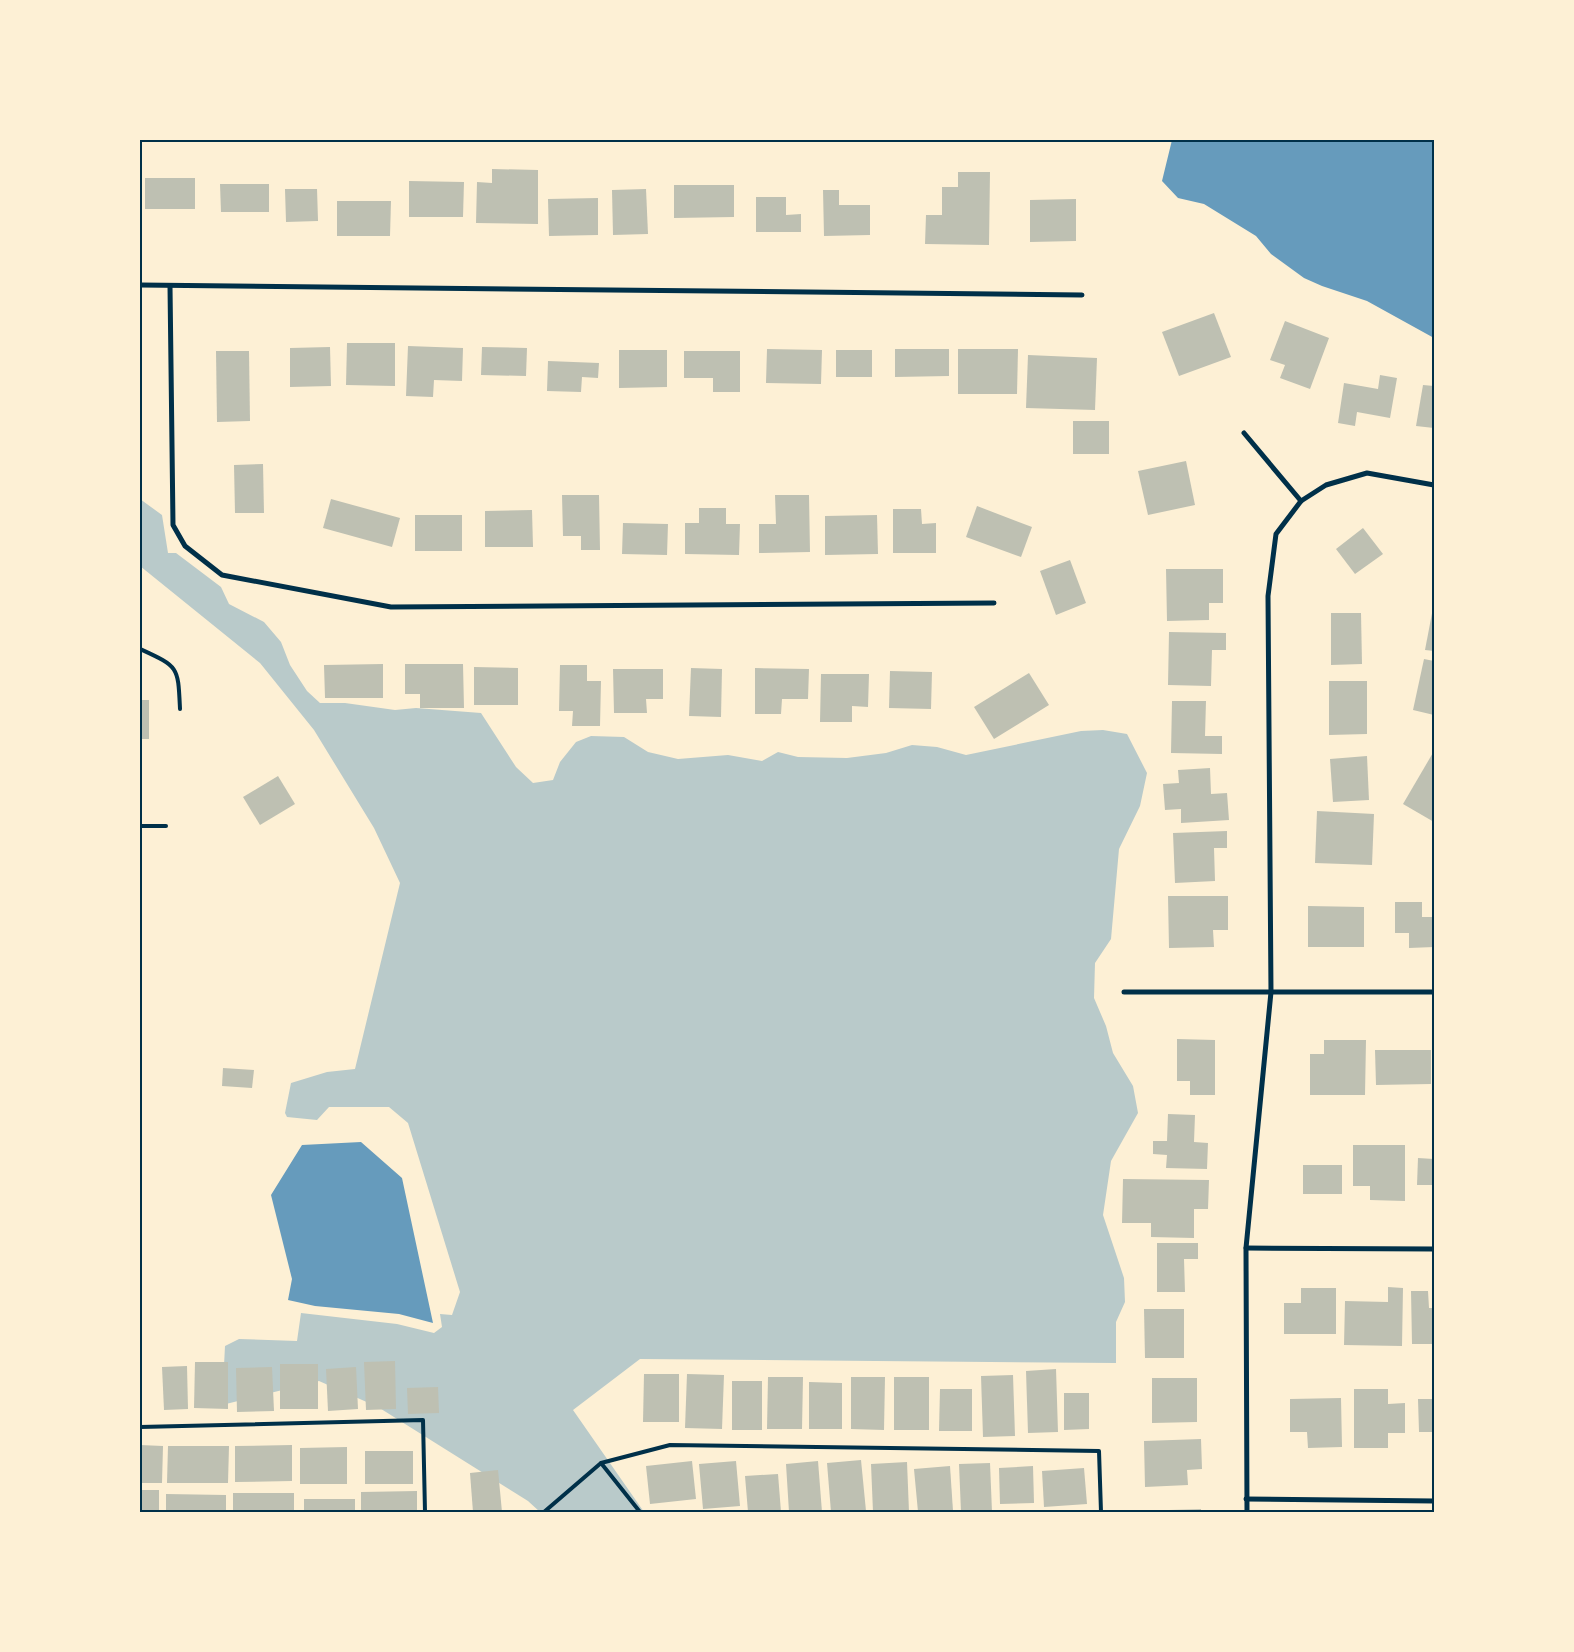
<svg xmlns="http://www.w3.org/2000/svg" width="1574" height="1652" font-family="'Work Sans',sans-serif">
	<rect width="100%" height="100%" fill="#fdf0d5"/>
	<!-- green -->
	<path fill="#b9caca" d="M140,499L162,515L168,553H176L221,587L229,604L264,622L281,642L290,665L307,691L320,703H345L395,710L416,708L481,713L516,767L533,783L553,780L560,762L576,742L591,736L624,737L648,752L678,759L728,755L762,761L778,752L798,757L847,758L886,753L912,745L937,747L966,755L1081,731L1103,730L1127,734L1147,773L1140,806L1119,849L1111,939L1095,963L1094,998L1106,1026L1113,1053L1133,1086L1138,1113L1111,1161L1103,1215L1124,1278L1125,1302L1116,1322V1363L640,1359L573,1410L644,1512H540L528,1501L378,1407L319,1381L222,1405L225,1346L239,1339L297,1341L301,1313L397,1324L434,1333L442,1327L440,1314L452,1315L460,1292L408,1123L389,1107H329L317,1120L287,1117L285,1113L291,1083L327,1072L355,1069L400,883L374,828L314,730L260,663L140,566Z"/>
	<!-- water -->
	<g fill="#669bbc">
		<path d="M1172,140H1434V338L1367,301L1322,286L1304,278L1271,254L1256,236L1204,204L1178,198L1162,181Z"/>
		<path d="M361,1142L402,1178L433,1323L399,1314L315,1306L288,1300L292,1279L271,1195L302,1145Z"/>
	</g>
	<!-- building -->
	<g fill="#bec0b2">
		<path d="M492,169L538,170V224L476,223L477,182L492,183Z"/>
		<path d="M958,172H990L989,245L925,244L926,215H942V187H958Z"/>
		<rect x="145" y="178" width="50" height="31"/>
		<path d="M409,181L464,182L463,217H409Z"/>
		<path d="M220,184H269V212H221Z"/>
		<path d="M674,185H734V217L674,218Z"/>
		<path d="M285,189H317L318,221L286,222Z"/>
		<path d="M646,189L648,234L613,235L612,190Z"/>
		<path d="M823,190H839V205H870V235L824,236Z"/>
		<path d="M756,197H786V215L801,214V232H756Z"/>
		<path d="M598,198V235L549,236L548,199Z"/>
		<path d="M1076,199V241L1030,242V200Z"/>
		<path d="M337,201H391L390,236H337Z"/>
		<path d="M1214,313L1231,357L1179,376L1162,332Z"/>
		<path d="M1285,321L1329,338L1310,389L1280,378L1285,365L1270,360Z"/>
		<path d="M347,343H395V386L346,385Z"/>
		<path d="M408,346L463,348L462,381L434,380L433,397L406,396Z"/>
		<path d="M330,347L331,386L290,387V348Z"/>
		<path d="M482,347L527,348L526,376L481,375Z"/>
		<path d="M767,349L822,350L821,384L766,383Z"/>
		<path d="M895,349H949V376L895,377Z"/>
		<path d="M958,349H1018L1017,394H958Z"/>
		<path d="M619,350H667V387L619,388Z"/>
		<rect x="836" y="350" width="36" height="27"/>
		<path d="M216,351H249L250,421L217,422Z"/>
		<path d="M684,351H740V392H713V378H684Z"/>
		<path d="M1028,355L1097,358L1095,410L1026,408Z"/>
		<path d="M548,361L599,363L598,378L582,377L581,392L547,391Z"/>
		<path d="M1380,375L1397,378L1390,418L1357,412L1355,426L1338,423L1344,383L1378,389Z"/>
		<path d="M1423,385L1434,386V428L1416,426Z"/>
		<rect x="1073" y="421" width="36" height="33"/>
		<path d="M1186,461L1195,505L1148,515L1138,471Z"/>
		<path d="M263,464L264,513H235L234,465Z"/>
		<path d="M562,495H599L600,550H581V536H563Z"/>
		<path d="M775,495H809L810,552L759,553V524H776Z"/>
		<path d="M331,499L400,518L392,547L323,528Z"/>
		<path d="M977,506L1032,527L1021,557L966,537Z"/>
		<path d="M699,508H726V524H740L739,555L685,554V523H699Z"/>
		<path d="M893,509H921L922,524L936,523V553H893Z"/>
		<path d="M532,510L533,547H485V511Z"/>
		<rect x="415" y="515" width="47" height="36"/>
		<path d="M877,515L878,554L825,555V516Z"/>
		<path d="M623,523L668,524L667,555L622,554Z"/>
		<path d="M1363,528L1383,554L1355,574L1336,549Z"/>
		<path d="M1070,560L1086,603L1056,615L1040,571Z"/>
		<path d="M1166,569H1223V603H1209V620L1167,621Z"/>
		<path d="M1433,608H1434V651L1425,650Z"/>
		<path d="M1331,613H1361L1362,664L1331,665Z"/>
		<path d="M1169,632L1226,633V650H1212L1211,686L1168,685Z"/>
		<path d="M1424,659L1434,661V715L1413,710Z"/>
		<path d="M383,664V698H325L324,665Z"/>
		<path d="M405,664H463L464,708H420V694H405Z"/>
		<path d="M560,665H587V681H601L600,726H572L573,711H559Z"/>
		<path d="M474,667L518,668V705H474Z"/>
		<path d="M691,668L722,669L721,717L689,716Z"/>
		<path d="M755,668L809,669L808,699H782L781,714H755Z"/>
		<path d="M613,669H663V699H646L647,713H614Z"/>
		<path d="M890,671L932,672L931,709L889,708Z"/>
		<path d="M1029,673L1049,705L994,739L974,707Z"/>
		<path d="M821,674H869L868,707L852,706V722H820Z"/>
		<path d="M1329,681H1367V734L1329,735Z"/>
		<rect x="140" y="700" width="9" height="39"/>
		<path d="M1172,701H1206L1205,736H1222V754L1171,753Z"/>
		<path d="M1434,751V822L1403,804Z"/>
		<path d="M1367,756L1369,800L1333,802L1330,759Z"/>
		<path d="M1210,768L1211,794L1227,793L1229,820L1181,823V809L1165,810L1163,784L1179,783L1178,770Z"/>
		<path d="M278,776L295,804L260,825L243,797Z"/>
		<path d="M1317,811L1374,814L1372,865L1315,863Z"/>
		<path d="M1227,831V848H1214L1215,881L1175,883L1173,833Z"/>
		<path d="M1168,896H1228V930H1213L1214,947L1169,948Z"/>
		<path d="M1395,902H1422V917H1434V947L1409,948V933H1395Z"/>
		<path d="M1308,906L1364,907V947H1308Z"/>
		<path d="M1177,1039L1215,1040V1095H1190V1081H1177Z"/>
		<path d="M1324,1040H1366L1365,1095H1310V1054H1324Z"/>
		<path d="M1375,1050H1431V1084L1376,1085Z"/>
		<path d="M223,1068L254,1070L252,1088L222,1086Z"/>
		<path d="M1168,1114L1195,1115L1194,1142L1208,1143L1207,1169L1166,1168L1167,1155L1153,1154V1141H1167Z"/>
		<path d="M1353,1145H1405V1201L1370,1200V1186H1353Z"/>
		<path d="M1418,1158L1434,1159V1185H1417Z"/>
		<rect x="1303" y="1165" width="39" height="29"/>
		<path d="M1123,1179L1209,1180L1208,1209H1194V1238L1151,1237V1223H1122Z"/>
		<path d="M1157,1243H1198V1259H1184L1185,1292H1157Z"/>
		<path d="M1388,1287L1403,1288L1402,1346L1344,1345L1345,1301L1388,1302Z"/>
		<path d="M1301,1288H1336V1334H1284V1303H1301Z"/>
		<path d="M1411,1291H1428L1429,1308H1434V1344H1412Z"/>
		<path d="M1144,1309H1184V1358H1145Z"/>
		<path d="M395,1361L396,1409L366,1410L364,1362Z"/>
		<path d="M195,1362H228V1409L194,1408Z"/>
		<rect x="280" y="1364" width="38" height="45"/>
		<path d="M187,1366L188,1409L164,1410L162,1367Z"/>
		<path d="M272,1367L274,1411L237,1412L236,1368Z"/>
		<path d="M356,1367L358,1409L328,1411L326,1369Z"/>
		<path d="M1056,1369L1058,1432L1028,1433L1026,1371Z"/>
		<path d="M644,1374H679V1422H643Z"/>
		<path d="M687,1374L724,1375L722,1429L685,1428Z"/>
		<path d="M1013,1375L1015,1436L983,1437L981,1376Z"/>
		<path d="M768,1377H803L802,1429H767Z"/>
		<path d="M851,1377H885L884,1430L851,1429Z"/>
		<rect x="894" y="1377" width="35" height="53"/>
		<path d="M1152,1378H1197V1422L1152,1423Z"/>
		<rect x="732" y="1381" width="30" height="49"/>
		<path d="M809,1382L842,1383V1429H809Z"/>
		<path d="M438,1387L439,1413L408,1414L407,1388Z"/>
		<path d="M940,1389H972V1431H939Z"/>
		<path d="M1354,1389H1388V1404L1405,1403V1433H1388V1448H1354Z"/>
		<path d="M1064,1393H1089V1429L1064,1430Z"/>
		<path d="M1341,1398L1342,1447L1308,1448L1307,1432H1290V1399Z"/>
		<path d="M1418,1399H1434V1432H1419Z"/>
		<path d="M1201,1439L1202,1469L1187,1470L1188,1485L1145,1487L1144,1441Z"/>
		<path d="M140,1445L163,1446L162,1483H140Z"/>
		<path d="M292,1445V1481L235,1482V1446Z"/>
		<path d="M168,1446H229L228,1483H167Z"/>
		<path d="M347,1447V1484H300V1448Z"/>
		<rect x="365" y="1451" width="48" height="33"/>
		<path d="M861,1460L866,1511L831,1512L827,1463Z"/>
		<path d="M692,1461L696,1499L650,1504L646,1466Z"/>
		<path d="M736,1461L740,1506L703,1509L699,1464Z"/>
		<path d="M818,1461L822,1512H789L786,1464Z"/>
		<path d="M907,1462L909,1512H873L871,1464Z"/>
		<path d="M990,1463L992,1512H961L959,1464Z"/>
		<path d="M950,1466L953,1511L918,1512L914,1469Z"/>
		<path d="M1033,1466L1034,1503L1000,1504L999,1468Z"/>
		<path d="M1084,1468L1087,1504L1044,1507L1042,1471Z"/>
		<path d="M498,1470L502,1512H473L470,1473Z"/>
		<path d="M778,1474L781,1512H748L745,1476Z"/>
		<rect x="140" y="1490" width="19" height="22"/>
		<path d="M417,1491V1512H361V1492Z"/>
		<rect x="233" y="1493" width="61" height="19"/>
		<path d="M166,1494L226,1495V1512H166Z"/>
		<rect x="304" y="1499" width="51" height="13"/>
		<path d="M1201,1509V1512H1169V1510Z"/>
	</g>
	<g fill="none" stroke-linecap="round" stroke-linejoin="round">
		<!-- service -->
		<g stroke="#003049" stroke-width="4">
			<path d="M140,649C179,667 178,666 180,709"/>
			<path d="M140,826H166"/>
			<path d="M140,1427L423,1420L425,1512"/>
			<path d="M601,1463L640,1512"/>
			<path d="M544,1512L601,1463L670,1445L1099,1451L1101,1512"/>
		</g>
		<!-- minor -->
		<g stroke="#003049" stroke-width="5">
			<path d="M140,285L1082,295"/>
			<path d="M170,286L173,525L185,546L222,575L391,607L994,603"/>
			<path d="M1244,433L1301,501"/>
			<path d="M1124,992H1434"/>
			<path d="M1246,1248L1434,1249"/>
			<path d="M1246,1499L1434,1501"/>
			<path d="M1247,1512L1246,1248L1271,992L1268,596L1276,534L1301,501L1326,485L1367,473L1434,485"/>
		</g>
	</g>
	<!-- border -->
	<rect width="1574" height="1652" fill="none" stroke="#fdf0d5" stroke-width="282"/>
	<rect x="141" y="141" width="1292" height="1370" fill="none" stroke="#003049" stroke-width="2"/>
</svg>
